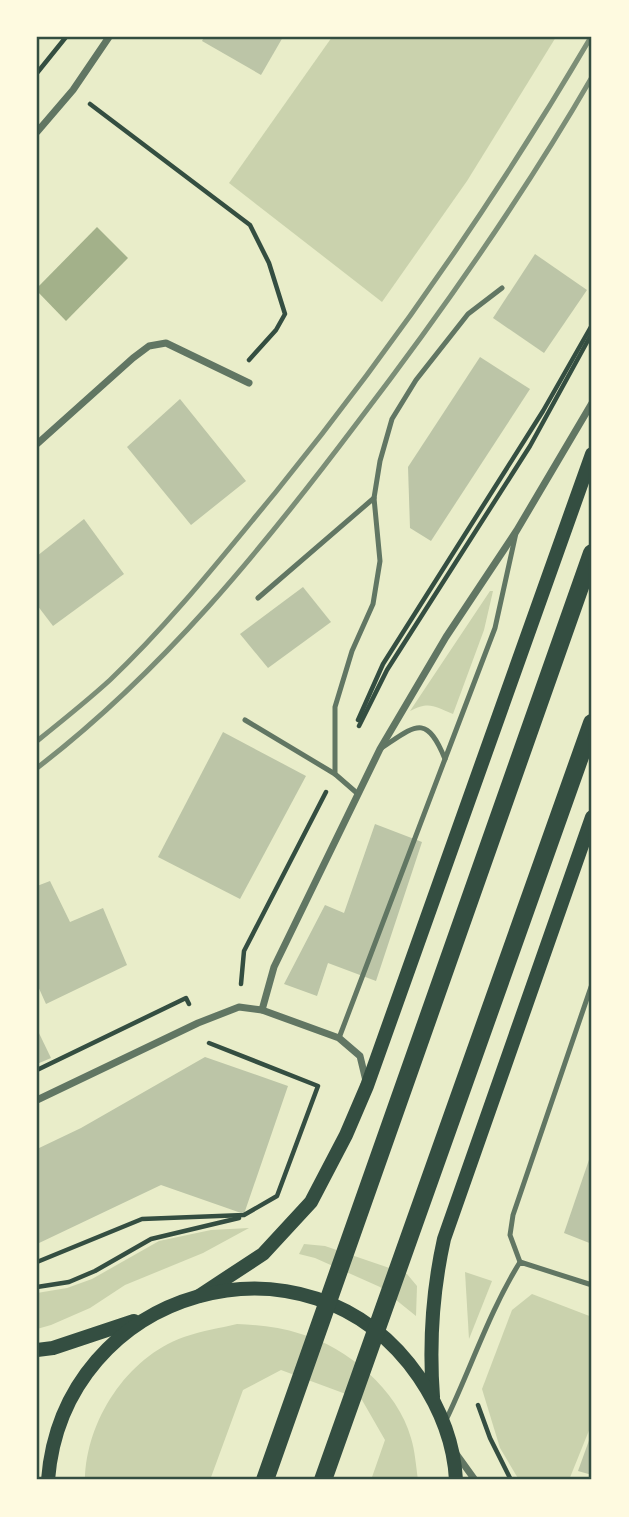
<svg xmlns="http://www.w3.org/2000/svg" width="629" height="1517" font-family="Commissioner,sans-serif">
	<rect width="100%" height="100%" fill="#e9edc9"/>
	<!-- green -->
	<g fill="#cad2ad">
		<path d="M332,37H556L467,181L382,302L229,183Z"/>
		<path d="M490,591H493L484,630L453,714C434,706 429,701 410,711Z"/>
		<path d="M249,1228L203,1253L125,1285L90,1308L51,1325L37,1329V1293L67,1288L92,1279L159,1241L211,1230Z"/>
		<path d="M304,1244L325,1246L407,1274L417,1286L416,1316L380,1287L315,1258L299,1254Z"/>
		<path d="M465,1272L492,1281L469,1339Z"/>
		<path d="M532,1294L592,1317V1423L569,1480H519L500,1448L482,1389L512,1310Z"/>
		<path d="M237,1324C259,1325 280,1327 301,1334C347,1347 398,1390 411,1438C415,1451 416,1466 418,1480H371L385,1440L362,1400L281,1370L243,1390L210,1480H85C86,1421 127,1357 184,1337C201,1331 220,1328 237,1324Z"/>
	</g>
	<!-- water -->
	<path fill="#a3b18a" d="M97,227L128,258L66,321L37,291V288Z"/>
	<!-- building -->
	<g fill="#bcc5a7">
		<path d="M204,37H283L261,75L202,41Z"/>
		<path d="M535,254L587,290L544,353L493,318Z"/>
		<path d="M480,357L530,389L431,541L410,528L408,467Z"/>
		<path d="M180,399L246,481L191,525L127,447Z"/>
		<path d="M84,519L124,574L53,626L37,605V556Z"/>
		<path d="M303,587L331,622L268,668L240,634Z"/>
		<path d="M223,732L306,776L240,899L158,857Z"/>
		<path d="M375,824L422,842L376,981L328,963L317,996L284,984L325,905L344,913Z"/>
		<path d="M50,881L70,922L103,908L127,965L46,1004L37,984V886Z"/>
		<path d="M37,1029L51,1058L37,1064Z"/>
		<path d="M205,1057L288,1086L244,1214L161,1185L37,1244V1149L81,1128Z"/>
		<path d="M592,1151V1244L564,1233Z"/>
		<path d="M592,1432V1475L578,1471Z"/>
	</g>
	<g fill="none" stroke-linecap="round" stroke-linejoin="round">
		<!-- path -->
		<g stroke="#344e41" stroke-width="4.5">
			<path d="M37,73L66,37"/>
			<path d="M90,104L250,225L269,263L285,314L276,330L249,360"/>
			<path d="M358,720L383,664L543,411L592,325"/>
			<path d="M359,726L387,670L530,446L592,333"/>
			<path d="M241,984L244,951L326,792"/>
			<path d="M37,1070L186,998L189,1004"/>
			<path d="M37,1262L142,1219L244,1215L277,1196L318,1086L209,1043"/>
			<path d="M37,1287L69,1282L95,1271L151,1239L239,1218"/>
			<path d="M478,1405L490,1438L511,1480"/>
		</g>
		<!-- service -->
		<g stroke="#617663" stroke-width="5">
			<path d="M258,598L374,498"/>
			<path d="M245,720L335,774"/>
			<path d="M445,759L495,628L516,533"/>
			<path d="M358,794L335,774V707L352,651L373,604L380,561L374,498L380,461L392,419L416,380L468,314L502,288"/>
			<path d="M339,1038L445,759C426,712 415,726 380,749"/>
			<path d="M520,1262L510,1235L513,1215L592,984"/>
			<path d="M446,1420C471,1368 489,1312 520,1262L592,1285"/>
		</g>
		<!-- minor -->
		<g stroke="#617663" stroke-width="7">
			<path d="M37,132L73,90L109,37"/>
			<path d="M37,444L133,358L149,346L166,343L249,383"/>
			<path d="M262,1010L274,967L380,749L446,637L517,530L592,403"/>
			<path d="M37,1100L198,1023L239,1007L262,1010L339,1038L360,1056L366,1081"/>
			<path d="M457,1455L475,1480"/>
		</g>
		<!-- secondary -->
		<g stroke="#344e41" stroke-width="14">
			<path d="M199,1296L263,1254L311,1202L346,1135L367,1086L592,454"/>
			<path d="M37,1350L53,1348L134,1321"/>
			<path d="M433,1397C429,1343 432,1293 444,1239L592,817"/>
			<path d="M48,1480C63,1288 309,1217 419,1377C440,1408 454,1442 456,1480"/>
		</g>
		<!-- primary -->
		<g stroke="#344e41" stroke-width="18">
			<path d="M265,1480L592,553"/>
			<path d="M323,1480L592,723"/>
		</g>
		<!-- rail -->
		<g stroke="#7c8e77" stroke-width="5">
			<path d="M37,741C62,721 87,701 110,680C170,623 222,557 275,493C392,349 497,197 591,37"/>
			<path d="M37,768C162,672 262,549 357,423C442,312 522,198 592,77"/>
		</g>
	</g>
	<!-- border -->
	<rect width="629" height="1517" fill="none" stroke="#fefae0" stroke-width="77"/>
	<rect x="38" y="38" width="552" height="1440" fill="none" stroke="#344e41" stroke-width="2.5"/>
</svg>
